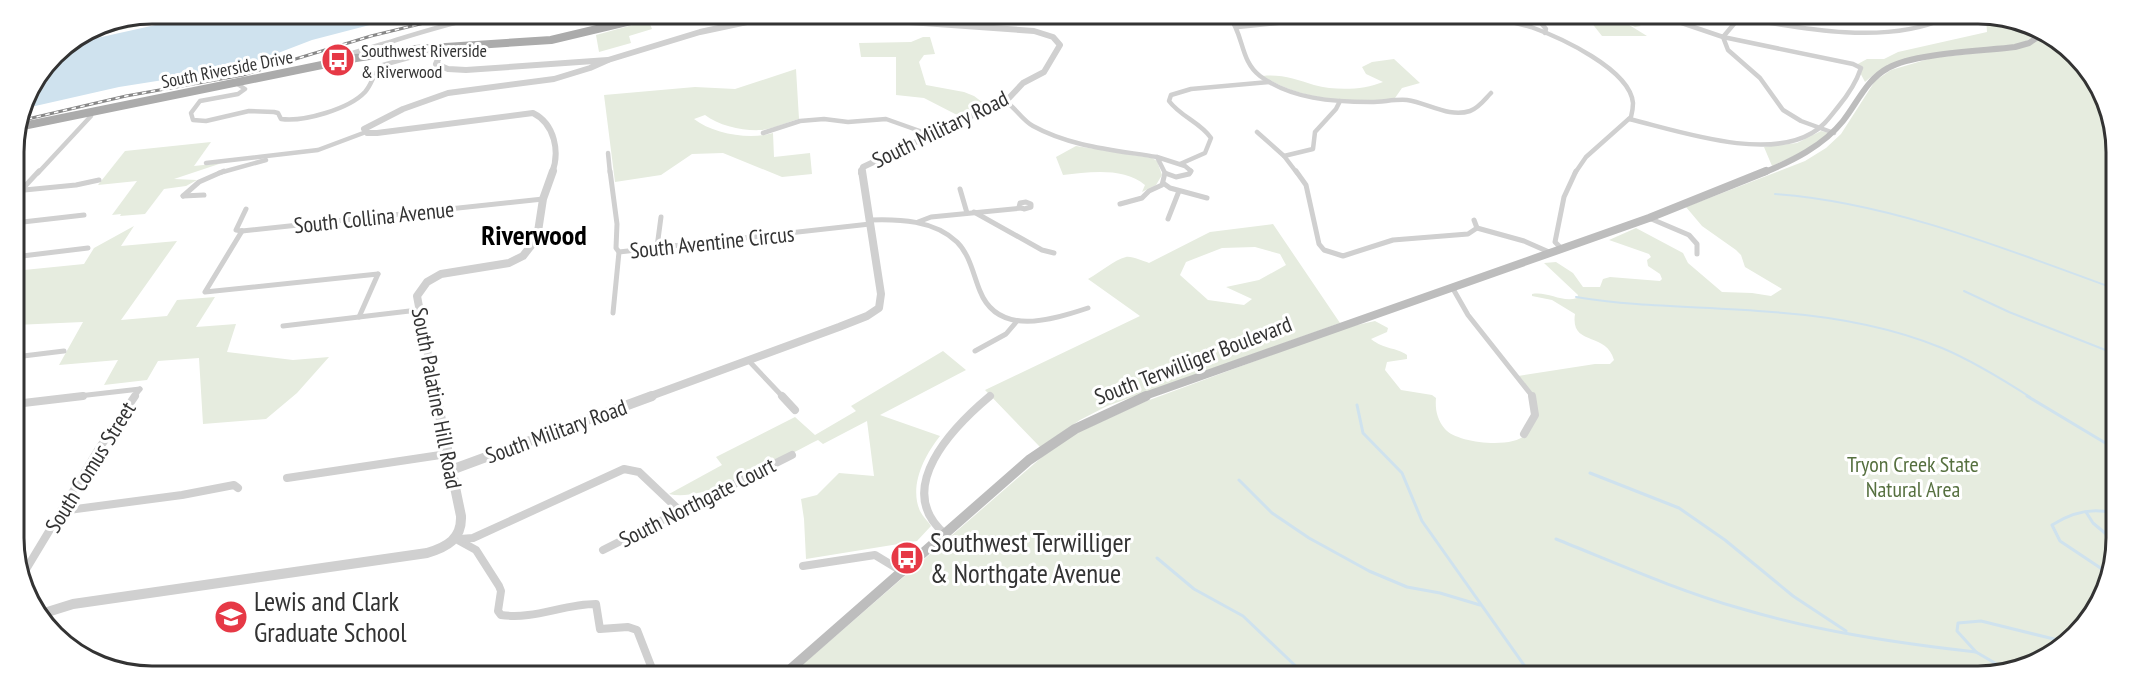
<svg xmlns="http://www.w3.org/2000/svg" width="2130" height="690" font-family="'PT Sans Narrow',sans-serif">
	<rect width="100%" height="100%" fill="#fff"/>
	<!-- green -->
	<g fill="#e6ecdf" fill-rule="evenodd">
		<path d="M152,14H195L78,39L100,24Z"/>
		<path d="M669,15L676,17L650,24L652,29L629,36L631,43L599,52L596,35Z"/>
		<path d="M1587,17H1619L1624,21L1631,20L1641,26L1635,27L1626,23L1647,36H1602Z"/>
		<path d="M1986,18H2014L2037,33C2023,47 2003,47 1985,49C1948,53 1891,56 1865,82L1856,65L1867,59H1884L1898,52L1987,32Z"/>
		<path d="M2043,36L2082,61L2114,126L2112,574L2062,648L1986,676L793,673L1042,457L1075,434L1144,402L1344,328L1375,321L1388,328L1387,332L1371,339C1385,350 1396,347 1407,355V359L1387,362L1385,370L1401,390L1432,395L1436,398C1435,409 1437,420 1445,429C1456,443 1512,449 1525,435C1531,428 1533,413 1536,404L1518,376L1595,364H1610L1614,360C1606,331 1570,347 1575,314L1552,300L1532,296V294C1548,291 1562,303 1577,298L1578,295L1544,263L1556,262L1573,273L1583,287H1600L1603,279L1610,277L1660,281L1662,279L1660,274L1648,266L1647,260L1651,257L1649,254L1609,240L1636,228L1683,253L1688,263L1722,292L1752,293L1771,296L1782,289L1745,267L1741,255L1736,250L1702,226L1686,207L1805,161L1826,148L1841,134L1875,81L1891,70L1932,58L2017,49Z"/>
		<path d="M923,37H930L935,54L924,55L919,62L926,85L964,92L974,96L986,105L961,117L924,98L896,95V57H861L859,43L911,42Z"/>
		<path d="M1394,59L1420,83L1402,88L1395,98L1397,99C1353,103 1301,101 1263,76C1282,74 1297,80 1314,85C1337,91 1363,90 1383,82L1366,74L1362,67L1372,62Z"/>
		<path d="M796,69L799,119C787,122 773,129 761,130C743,131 719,126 705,115L694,119C713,134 750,140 773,133L774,157L810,153L812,174L782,177L723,153L692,154L661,175L615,182L604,95L695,87L735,89Z"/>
		<path d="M1821,131L1829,133L1805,151L1772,166L1764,147L1797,143Z"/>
		<path d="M211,142L194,166L222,163L174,179L197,180L186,186L164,189L145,214L120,216L121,214L112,215L137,181L98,185L125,151Z"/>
		<path d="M1076,146L1152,158L1157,161L1162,175L1156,185L1142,192L1145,185C1124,167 1089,172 1063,175L1056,157Z"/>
		<path d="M1273,224L1340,323L1107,406L1080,420L1040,447L985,390L1140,316L1088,279C1099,273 1114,260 1126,257C1132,256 1143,261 1149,263L1210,232ZM1255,247L1280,254L1286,265L1259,280L1226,287L1252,299L1244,305L1208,300L1180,275L1186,262L1222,248Z"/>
		<path d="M134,226L121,246L177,241L121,320L167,316L177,300L215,297L196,327L236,324L227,352L293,360L329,357L297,393L266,419L203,424L199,358L158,361L147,380L104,385L118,360L59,365L83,322L15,325L14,271L84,264L94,248Z"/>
		<path d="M943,351L966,370L880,415L940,436C924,456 909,486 920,511C923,517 928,521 931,526L917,541L806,559L804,519L801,499L817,495L839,473L874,476L867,421L823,444L818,440C781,458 708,503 669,494L722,465L716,457L795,417L815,435L856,411L851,406Z"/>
	</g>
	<!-- water -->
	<path fill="#cfe2ee" d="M205,14H412L312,40L239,68L119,87L22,109C28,84 50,57 70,44Z"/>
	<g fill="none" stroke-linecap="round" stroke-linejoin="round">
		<!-- stream-far1 -->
		<g stroke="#cfe2ee" stroke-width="2">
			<path d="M1775,194C1889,202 2006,249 2113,288"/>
			<path d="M1964,291L2009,312L2113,353"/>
			<path d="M1576,297C1641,308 1707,306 1772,312C1829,316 1889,326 1942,348C1973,361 2002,379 2030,397"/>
		</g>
		<!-- stream -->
		<g stroke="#cfe2ee" stroke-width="3">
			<path d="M2027,396L2112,447"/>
			<path d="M1357,405L1363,433L1402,473L1422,521L1531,675"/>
			<path d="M1590,473L1679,508L1725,540L1793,596L1846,631"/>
			<path d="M1239,480L1272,513L1309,538L1369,571L1407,587L1440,593L1480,605"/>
			<path d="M2086,512L2093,523L2112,539"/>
			<path d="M1556,539C1616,563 1676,590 1739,608C1816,631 1896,643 1976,652"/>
			<path d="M1157,558L1194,589L1243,616L1305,675"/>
			<path d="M2111,575L2060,541L2052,525C2071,513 2090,507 2112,513"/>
			<path d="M2005,669L1976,652L1957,631L1958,623L1981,621L2066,642"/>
		</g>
		<!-- minor-far2 -->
		<g stroke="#d0d0d0" stroke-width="4.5">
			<path d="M1229,16C1244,35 1240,61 1260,76C1291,99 1333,102 1371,102C1383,102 1395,99 1407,100C1428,103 1449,118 1470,111C1479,108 1485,99 1491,93"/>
			<path d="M703,17L713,15"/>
			<path d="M1480,17C1497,19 1514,22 1531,27C1559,37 1630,69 1633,103C1633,107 1632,113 1631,117L1586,157L1575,173"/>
			<path d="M1536,17L1546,29L1545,33"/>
			<path d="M1739,18L1723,37L1728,50L1760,78L1783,110L1801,121L1834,133"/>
			<path d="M1742,18C1802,29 1888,45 1945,18"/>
			<path d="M1238,27L1335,17"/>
			<path d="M325,64C348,52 372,48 396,40C428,30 459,21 492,14"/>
			<path d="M236,83L245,89L238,94L200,101L191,113L193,120L206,121L249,111L274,112L278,113L281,119C304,122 349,109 365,92C373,83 373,72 383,65L441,49"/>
			<path d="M1005,101C1016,108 1022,120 1033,126C1071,147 1115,150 1157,157"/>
			<path d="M1629,119C1679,131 1765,161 1812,133C1823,127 1830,117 1838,107C1848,95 1856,83 1861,68L1853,64L1723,37L1664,17"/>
			<path d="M1257,132L1284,156L1297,173"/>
			<path d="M763,133L800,121L824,119L848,122L886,119L931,135"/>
			<path d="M608,153L610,173"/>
			<path d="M1284,156L1313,149L1315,132L1336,109L1340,101"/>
			<path d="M206,163L318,150L366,132"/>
			<path d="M1180,164L1205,153L1211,138C1200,122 1181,117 1169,101L1171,95L1191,89L1269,82"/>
			<path d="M38,173L91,116L92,112"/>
			<path d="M219,173L266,160"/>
			<path d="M1165,173L1157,157L1185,166L1191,171L1190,173"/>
		</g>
		<!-- minor-far1 -->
		<g stroke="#d0d0d0" stroke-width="5">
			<path d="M610,171L617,224L616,248L619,252L613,313"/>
			<path d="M1296,171L1306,185L1319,244L1324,250L1343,256L1393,240L1468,234L1477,228L1474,220"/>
			<path d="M1165,173L1176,177L1189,174L1191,171"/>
			<path d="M1163,183L1170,188L1207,198"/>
			<path d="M960,189L967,213"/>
			<path d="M14,191L76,185L99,180"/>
			<path d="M183,196L199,182L224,171"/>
			<path d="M183,196L204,195"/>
			<path d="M14,198L39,171"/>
			<path d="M1026,202L1031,204V207L1024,209L1019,207L1020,203Z"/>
			<path d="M1120,204L1142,198L1149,191L1162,185L1165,173"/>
			<path d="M974,212L1042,250L1054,253"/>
			<path d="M1649,218L1689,235L1697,244V254"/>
			<path d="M1168,219L1179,191"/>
			<path d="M870,220C899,219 934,220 957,242C970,255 973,274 980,291C998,337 1052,320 1088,308"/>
			<path d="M918,222L931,217L1022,208"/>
			<path d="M14,223L84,215"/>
			<path d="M1477,228L1524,241L1549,252"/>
			<path d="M242,231L543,199"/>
			<path d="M242,231L205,292L378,274"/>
			<path d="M242,231L236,230L246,209"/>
			<path d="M657,247L661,217"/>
			<path d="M1561,248L1555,242L1564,197L1576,171"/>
			<path d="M619,252L870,224"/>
			<path d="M14,257L88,248"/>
			<path d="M1452,287L1468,315L1533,397"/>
			<path d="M359,317L378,274"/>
			<path d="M283,326L418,310"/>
			<path d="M15,348L17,346"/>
			<path d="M975,351L1006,334L1017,321"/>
			<path d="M15,357L64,351"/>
			<path d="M748,360L783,397"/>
			<path d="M70,397L140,389"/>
			<path d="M134,397L140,389"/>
		</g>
		<!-- minor -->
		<g stroke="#d0d0d0" stroke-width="8">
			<path d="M782,396L795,410"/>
			<path d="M15,404L83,396"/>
			<path d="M1524,434L1535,415L1532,396"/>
			<path d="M287,478L447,454"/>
			<path d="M61,511L182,495L234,485L238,488"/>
			<path d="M945,534C892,489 953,427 990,396"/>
			<path d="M456,539L476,550L499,586L501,591L498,611L501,615C534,620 563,604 596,604L600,629L628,627L637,630L651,666L649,673"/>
			<path d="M460,539L473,538L624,469L639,472L679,510"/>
			<path d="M603,550L792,455"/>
			<path d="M803,566L875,555L903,572"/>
			<path d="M22,576L98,450L135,396"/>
		</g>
		<!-- tertiary-far2 -->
		<g stroke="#d0d0d0" stroke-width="6">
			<path d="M854,15L881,20L1034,31L1053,37L1060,45L1044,72L1023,83L1009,98L863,167L861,173"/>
			<path d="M443,48L436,64L448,69L466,70L608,60L590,68L554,79L448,93L403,109L364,129L367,133H377L533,113C555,124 560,152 552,173"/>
			<path d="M608,60L700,32L747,22L794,15"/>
		</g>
		<!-- tertiary-far1 -->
		<g stroke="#d0d0d0" stroke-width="8">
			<path d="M436,397L417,296L427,282L441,274L509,263L523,256L537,238L543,199L553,171"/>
			<path d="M648,397L839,327L867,316L879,308L881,294L862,171"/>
		</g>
		<!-- tertiary -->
		<g stroke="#d0d0d0" stroke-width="10">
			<path d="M451,470L652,396"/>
			<path d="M41,614L73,604L427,553C447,547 462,539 461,516L436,396"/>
		</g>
		<!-- secondary-far2 -->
		<path stroke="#bdbdbd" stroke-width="6" d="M1763,173C1792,161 1823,146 1843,121C1858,102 1866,80 1888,68C1914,53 1983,51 2015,47L2029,43L2041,35"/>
		<!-- secondary-far1 -->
		<path stroke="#bdbdbd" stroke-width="8" d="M1142,397L1649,218L1766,171"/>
		<!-- secondary -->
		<path stroke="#bdbdbd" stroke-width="10" d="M786,673L1029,460L1075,429L1146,396"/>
		<!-- primary -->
		<path stroke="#ababab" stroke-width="8" d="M18,127L356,58L415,49L551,40L656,15"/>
		<!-- rail casing -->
		<g stroke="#888" stroke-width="3">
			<path id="rail" d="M19,121L126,96L243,75L371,36L461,14"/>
		</g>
		<!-- rail -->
		<use href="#rail" stroke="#fff" stroke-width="1.5" stroke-dasharray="4.5" stroke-linecap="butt"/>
	</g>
	<!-- icons -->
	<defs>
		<g id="bus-disc" transform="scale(1.725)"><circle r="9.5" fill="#e63946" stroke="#fff"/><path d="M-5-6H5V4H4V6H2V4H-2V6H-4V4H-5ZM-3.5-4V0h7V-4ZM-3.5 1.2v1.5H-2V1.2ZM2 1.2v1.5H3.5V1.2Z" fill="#fff"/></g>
		<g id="university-disc" transform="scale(1.725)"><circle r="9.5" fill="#e63946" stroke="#fff"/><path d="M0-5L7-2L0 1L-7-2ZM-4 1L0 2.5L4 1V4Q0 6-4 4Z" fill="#fff"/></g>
	</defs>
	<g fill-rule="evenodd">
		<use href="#bus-disc" x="338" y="60"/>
		<use href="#bus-disc" x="907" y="558"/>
		<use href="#university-disc" x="231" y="617"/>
	</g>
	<g text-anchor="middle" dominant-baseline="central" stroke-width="6" stroke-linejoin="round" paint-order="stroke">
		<!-- far-poi labels -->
		<g font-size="18" fill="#333" stroke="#fff" text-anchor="start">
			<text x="361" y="50">Southwest Riverside<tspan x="361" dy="21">&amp; Riverwood</tspan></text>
		</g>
		<!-- far-street labels -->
		<g font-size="18" fill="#333" stroke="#fff">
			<text transform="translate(227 69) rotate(-11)">South Riverside Drive</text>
		</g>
		<!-- street labels -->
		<g font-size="22" fill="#333" stroke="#fff">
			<text transform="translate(940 129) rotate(-26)">South Military Road</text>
			<text transform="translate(374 217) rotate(-6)">South Collina Avenue</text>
			<text transform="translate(712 242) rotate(-6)">South Aventine Circus</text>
			<text transform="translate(1193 360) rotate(-21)">South Terwilliger Boulevard</text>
			<text transform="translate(437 398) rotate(79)">South Palatine Hill Road</text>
			<text transform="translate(556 431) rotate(-20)">South Military Road</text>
			<text transform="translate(90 467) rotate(-58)">South Comus Street</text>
			<text transform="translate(697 502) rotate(-27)">South Northgate Court</text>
		</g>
		<!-- park labels -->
		<g font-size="22" fill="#56703f" stroke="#fff">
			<text x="1913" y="464">Tryon Creek State<tspan x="1913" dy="25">Natural Area</tspan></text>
		</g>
		<!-- near-poi labels -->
		<g font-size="27" fill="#333" stroke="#fff" text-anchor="start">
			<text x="930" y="542">Southwest Terwilliger<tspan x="930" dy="31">&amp; Northgate Avenue</tspan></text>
			<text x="254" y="601">Lewis and Clark<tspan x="254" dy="31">Graduate School</tspan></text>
		</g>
		<!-- district labels -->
		<g font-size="28" font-weight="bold" fill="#000" stroke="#fff">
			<text x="534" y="234">Riverwood</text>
		</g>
	</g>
	<!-- crop -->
	<path d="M0 0H2130V690H0ZM152 24H1978A128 128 0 0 1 2106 152V538A128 128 0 0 1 1978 666H152A128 128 0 0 1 24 538V152A128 128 0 0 1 152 24Z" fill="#fff" fill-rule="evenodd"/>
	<path fill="none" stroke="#333" stroke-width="3" d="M152 24H1978A128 128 0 0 1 2106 152V538A128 128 0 0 1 1978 666H152A128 128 0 0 1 24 538V152A128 128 0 0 1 152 24Z"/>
</svg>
